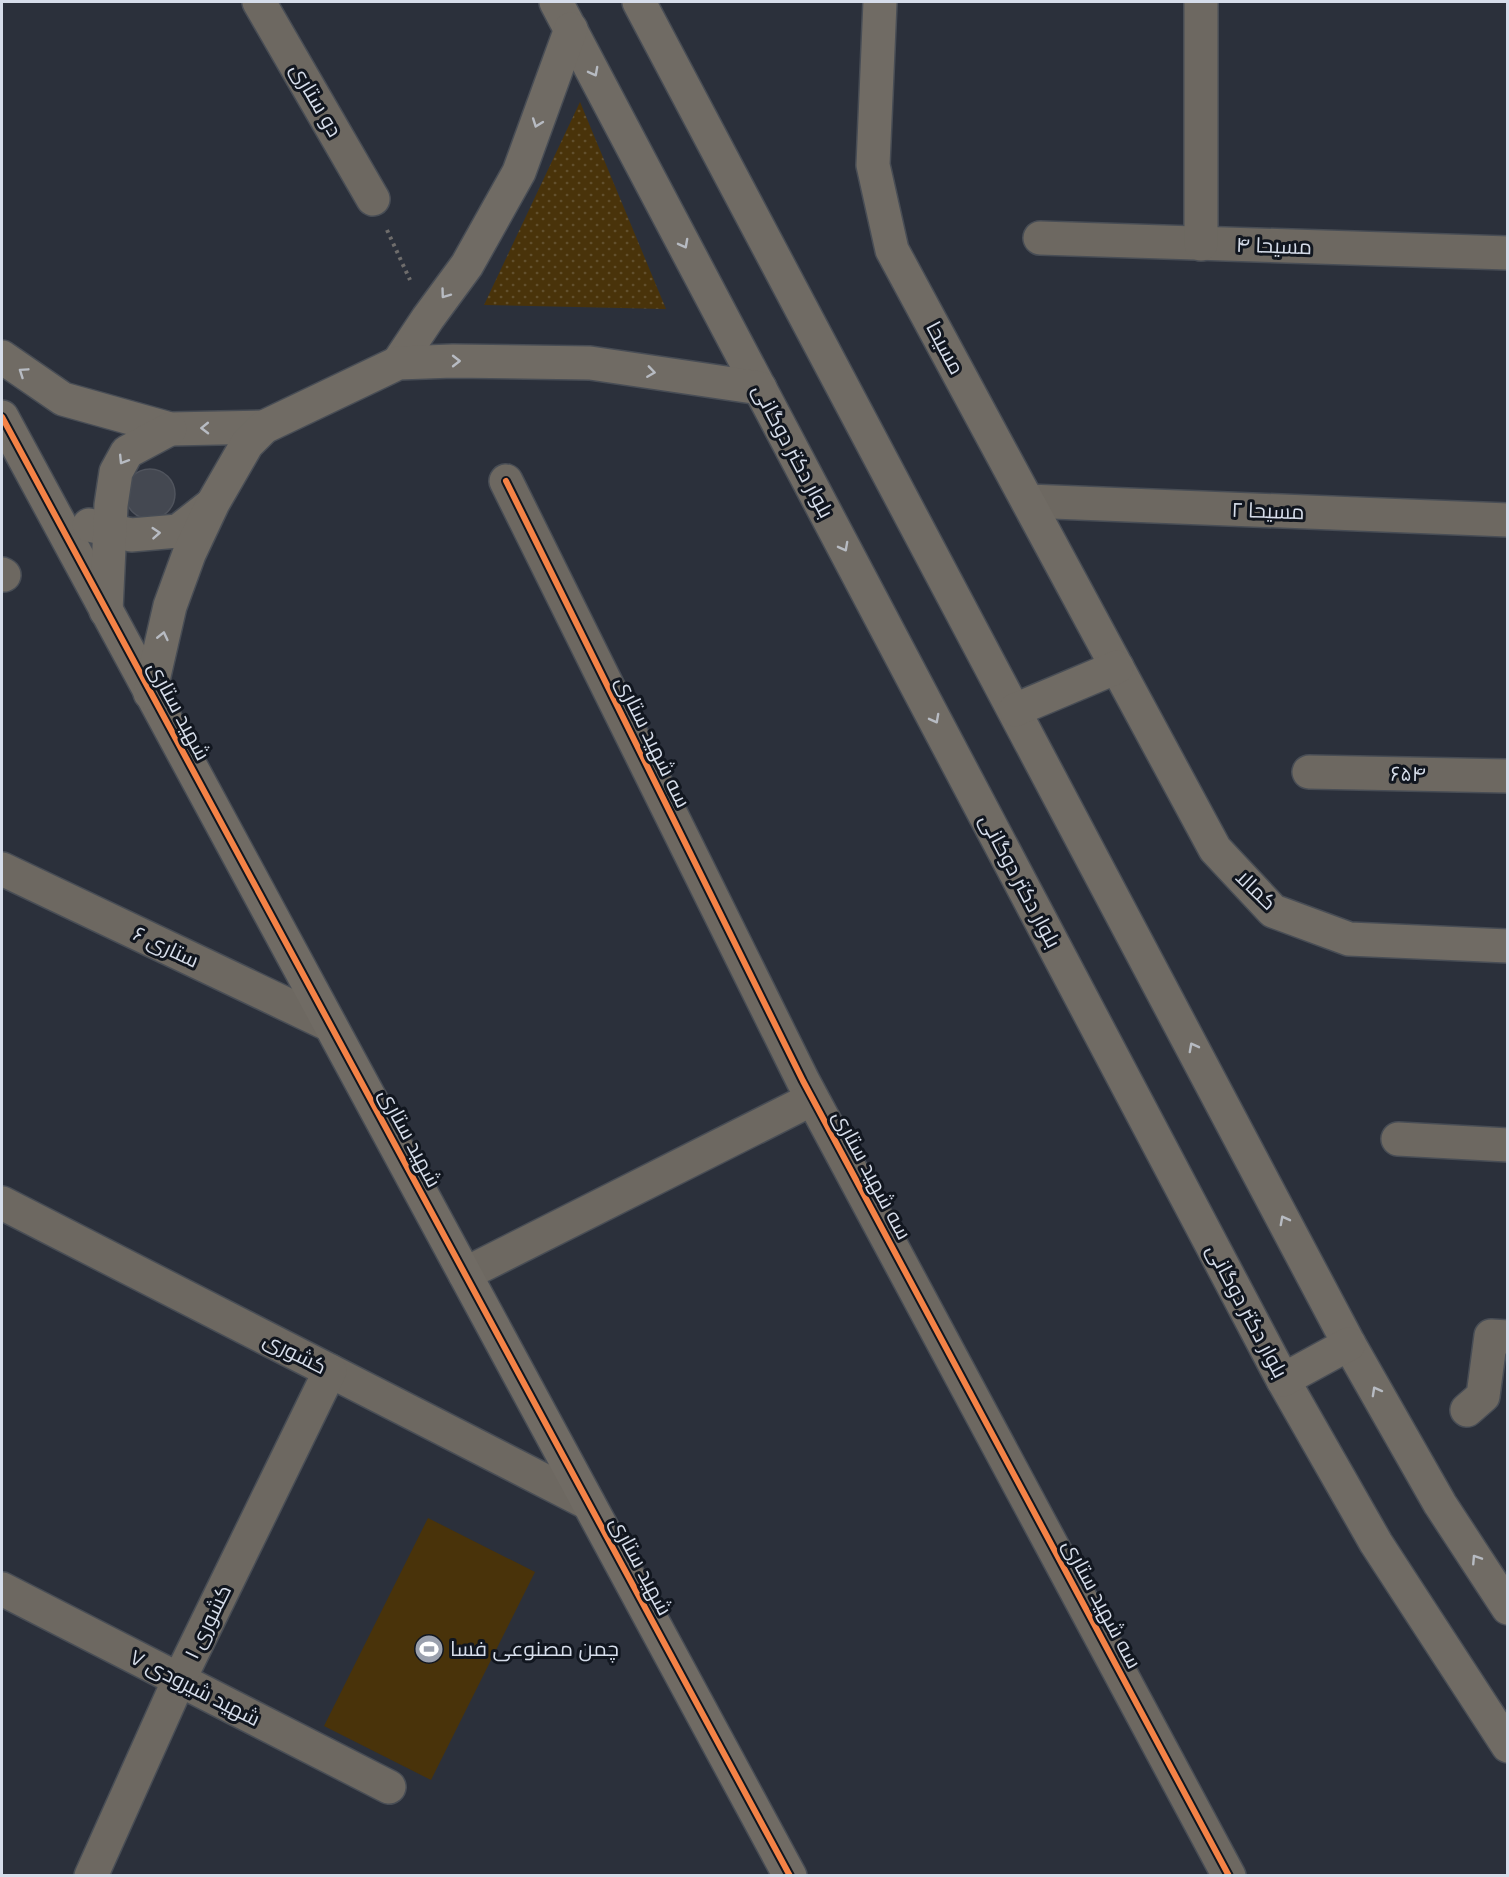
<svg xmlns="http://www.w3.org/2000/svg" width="1509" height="1877" font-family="'Nunito Sans',Cairo,sans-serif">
	<defs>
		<pattern id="green-dots" width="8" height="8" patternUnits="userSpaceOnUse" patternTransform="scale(1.5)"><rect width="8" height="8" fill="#49330a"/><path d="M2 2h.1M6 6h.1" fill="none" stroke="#62502e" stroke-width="1.8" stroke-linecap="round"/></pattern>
	</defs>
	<rect width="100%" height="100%" fill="#2b303b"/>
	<!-- green -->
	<path fill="url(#green-dots)" d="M580,102L666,309L484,305Z"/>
	<!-- pitch -->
	<path fill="#49330a" d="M428,1518L535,1572L431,1780L324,1726Z"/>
	<!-- building -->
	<circle fill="#444851" stroke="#50545d" stroke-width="1.5" cx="150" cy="494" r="25"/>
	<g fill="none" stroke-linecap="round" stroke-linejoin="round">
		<!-- street casing -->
		<g stroke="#484d55" stroke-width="36">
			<g id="street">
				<path d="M259,2L373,199"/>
				<path d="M1040,238L1508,253"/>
				<path d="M1201,244V2"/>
				<path d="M506,481L803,1081L1229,1876"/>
				<path d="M1028,501L1508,520"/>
				<path d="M2,574L4,575"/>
				<path d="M1309,772L1508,776"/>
				<path d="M2,869L330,1025"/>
				<path d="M1398,1139L1508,1145"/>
				<path d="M2,1203L588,1503"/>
				<path d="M465,1274L812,1099"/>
				<path d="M1467,1410L1483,1396L1491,1336L1508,1337"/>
				<path d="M2,1589L389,1787"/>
				<path d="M91,1876L179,1680L330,1371"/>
			</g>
		</g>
		<!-- secondary casing -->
		<g stroke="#484d55" stroke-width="36">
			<g id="secondary">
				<path d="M556,2L1283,1380L1376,1543L1508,1746"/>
				<path d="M639,2L1349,1344L1440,1504L1508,1608"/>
				<path d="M880,2L873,165L892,250L1215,849L1273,911L1349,939L1508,946"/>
				<path d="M2,357L63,399L170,429L264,427"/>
				<path d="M398,363L428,318L467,265L519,172L571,29"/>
				<path d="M2,417L790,1876"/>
				<path d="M89,525L131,535L178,531L210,506"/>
				<path d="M106,611L111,505L116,472L127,452L170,429"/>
				<path d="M150,693L170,606L189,554L213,503L247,444L264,427L398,363L453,361L590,363L760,388"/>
				<path d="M1015,710L1117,667"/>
				<path d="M1283,1380L1349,1344"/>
			</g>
		</g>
		<!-- path -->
		<path stroke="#6f6d6c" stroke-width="4" stroke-dasharray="3 4.5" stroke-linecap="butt" d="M387,230L410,280"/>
		<!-- street -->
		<use href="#street" stroke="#6d6861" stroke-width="33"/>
		<!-- secondary -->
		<use href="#secondary" stroke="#706b64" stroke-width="33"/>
		<!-- cycleway casing -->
		<g stroke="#11161f" stroke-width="10">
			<g id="cycleway">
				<path d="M2,417L790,1876"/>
				<path d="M506,481L803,1081L1229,1876"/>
			</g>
		</g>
		<!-- cycleway -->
		<use href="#cycleway" stroke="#f48246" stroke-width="6"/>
	</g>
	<!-- one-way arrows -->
	<defs><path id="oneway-chevron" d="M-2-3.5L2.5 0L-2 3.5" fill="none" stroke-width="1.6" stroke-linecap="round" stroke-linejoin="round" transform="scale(1.5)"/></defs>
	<g stroke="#b7bbc2">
		<use href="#oneway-chevron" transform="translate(594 72) rotate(62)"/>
		<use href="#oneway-chevron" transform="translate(537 123) rotate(110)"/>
		<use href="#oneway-chevron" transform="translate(684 244) rotate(62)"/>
		<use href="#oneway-chevron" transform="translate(445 294) rotate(126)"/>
		<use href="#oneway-chevron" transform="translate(456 361)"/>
		<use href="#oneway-chevron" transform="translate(23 372) rotate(-146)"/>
		<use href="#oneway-chevron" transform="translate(651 372) rotate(8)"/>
		<use href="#oneway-chevron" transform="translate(205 428) rotate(179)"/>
		<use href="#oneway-chevron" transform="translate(123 460) rotate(122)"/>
		<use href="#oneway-chevron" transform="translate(156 533) rotate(-4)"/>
		<use href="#oneway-chevron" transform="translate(844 547) rotate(62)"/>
		<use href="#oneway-chevron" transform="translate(163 636) rotate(-77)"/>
		<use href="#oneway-chevron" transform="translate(935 719) rotate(62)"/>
		<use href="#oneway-chevron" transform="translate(1193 1047) rotate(-118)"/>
		<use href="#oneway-chevron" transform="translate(1284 1220) rotate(-118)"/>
		<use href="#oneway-chevron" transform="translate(1376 1391) rotate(-119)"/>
		<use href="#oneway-chevron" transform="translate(1476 1559) rotate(-123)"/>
	</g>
	<!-- icons -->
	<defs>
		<g id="stadium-disc" transform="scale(1.5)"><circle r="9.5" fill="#9aa0ad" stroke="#11161f"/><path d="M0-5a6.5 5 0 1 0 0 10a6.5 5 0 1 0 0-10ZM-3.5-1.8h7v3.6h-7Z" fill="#fff"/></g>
	</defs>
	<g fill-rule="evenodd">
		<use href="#stadium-disc" x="429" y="1649"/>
	</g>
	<g text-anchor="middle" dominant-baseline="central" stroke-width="6" stroke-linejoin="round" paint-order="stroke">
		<!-- street labels -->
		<g font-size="21" fill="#d6ddea" stroke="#11161f">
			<text transform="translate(316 100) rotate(60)">دو ستاری</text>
			<text transform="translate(1274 246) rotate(2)">مسيحا ۴</text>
			<text transform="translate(945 348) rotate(62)">مسیحا</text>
			<text transform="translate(793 451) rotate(62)">بلوار دکتر دوگانی</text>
			<text transform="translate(1268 511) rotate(2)">مسيحا ۲</text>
			<text transform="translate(179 711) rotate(62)">شهید ستاری</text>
			<text transform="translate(653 742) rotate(64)">سه شهید ستاری</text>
			<text transform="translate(1408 774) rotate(1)">۶۵۴</text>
			<text transform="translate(1020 881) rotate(62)">بلوار دکتر دوگانی</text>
			<text transform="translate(1256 890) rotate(44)">کمالا</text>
			<text transform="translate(166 947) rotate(25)">ستاری ۶</text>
			<text transform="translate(410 1138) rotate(62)">شهید ستاری</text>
			<text transform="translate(872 1175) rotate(62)">سه شهید ستاری</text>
			<text transform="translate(1247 1311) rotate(62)">بلوار دکتر دوگانی</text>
			<text transform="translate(295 1353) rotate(27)">کشوری</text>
			<text transform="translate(641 1566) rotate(62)">شهید ستاری</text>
			<text transform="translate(1102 1604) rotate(62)">سه شهید ستاری</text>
			<text transform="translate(208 1622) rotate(-64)">کشوری ۱</text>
			<text transform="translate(195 1688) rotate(27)">شهید شیرودی ۷</text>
		</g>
		<!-- poi labels -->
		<g font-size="21" fill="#d6ddea" stroke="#11161f" text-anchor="start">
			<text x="450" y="1649">چمن مصنوعی فسا</text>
		</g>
	</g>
	<!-- border -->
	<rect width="1509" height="1877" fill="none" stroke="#d6ddea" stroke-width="6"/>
</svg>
